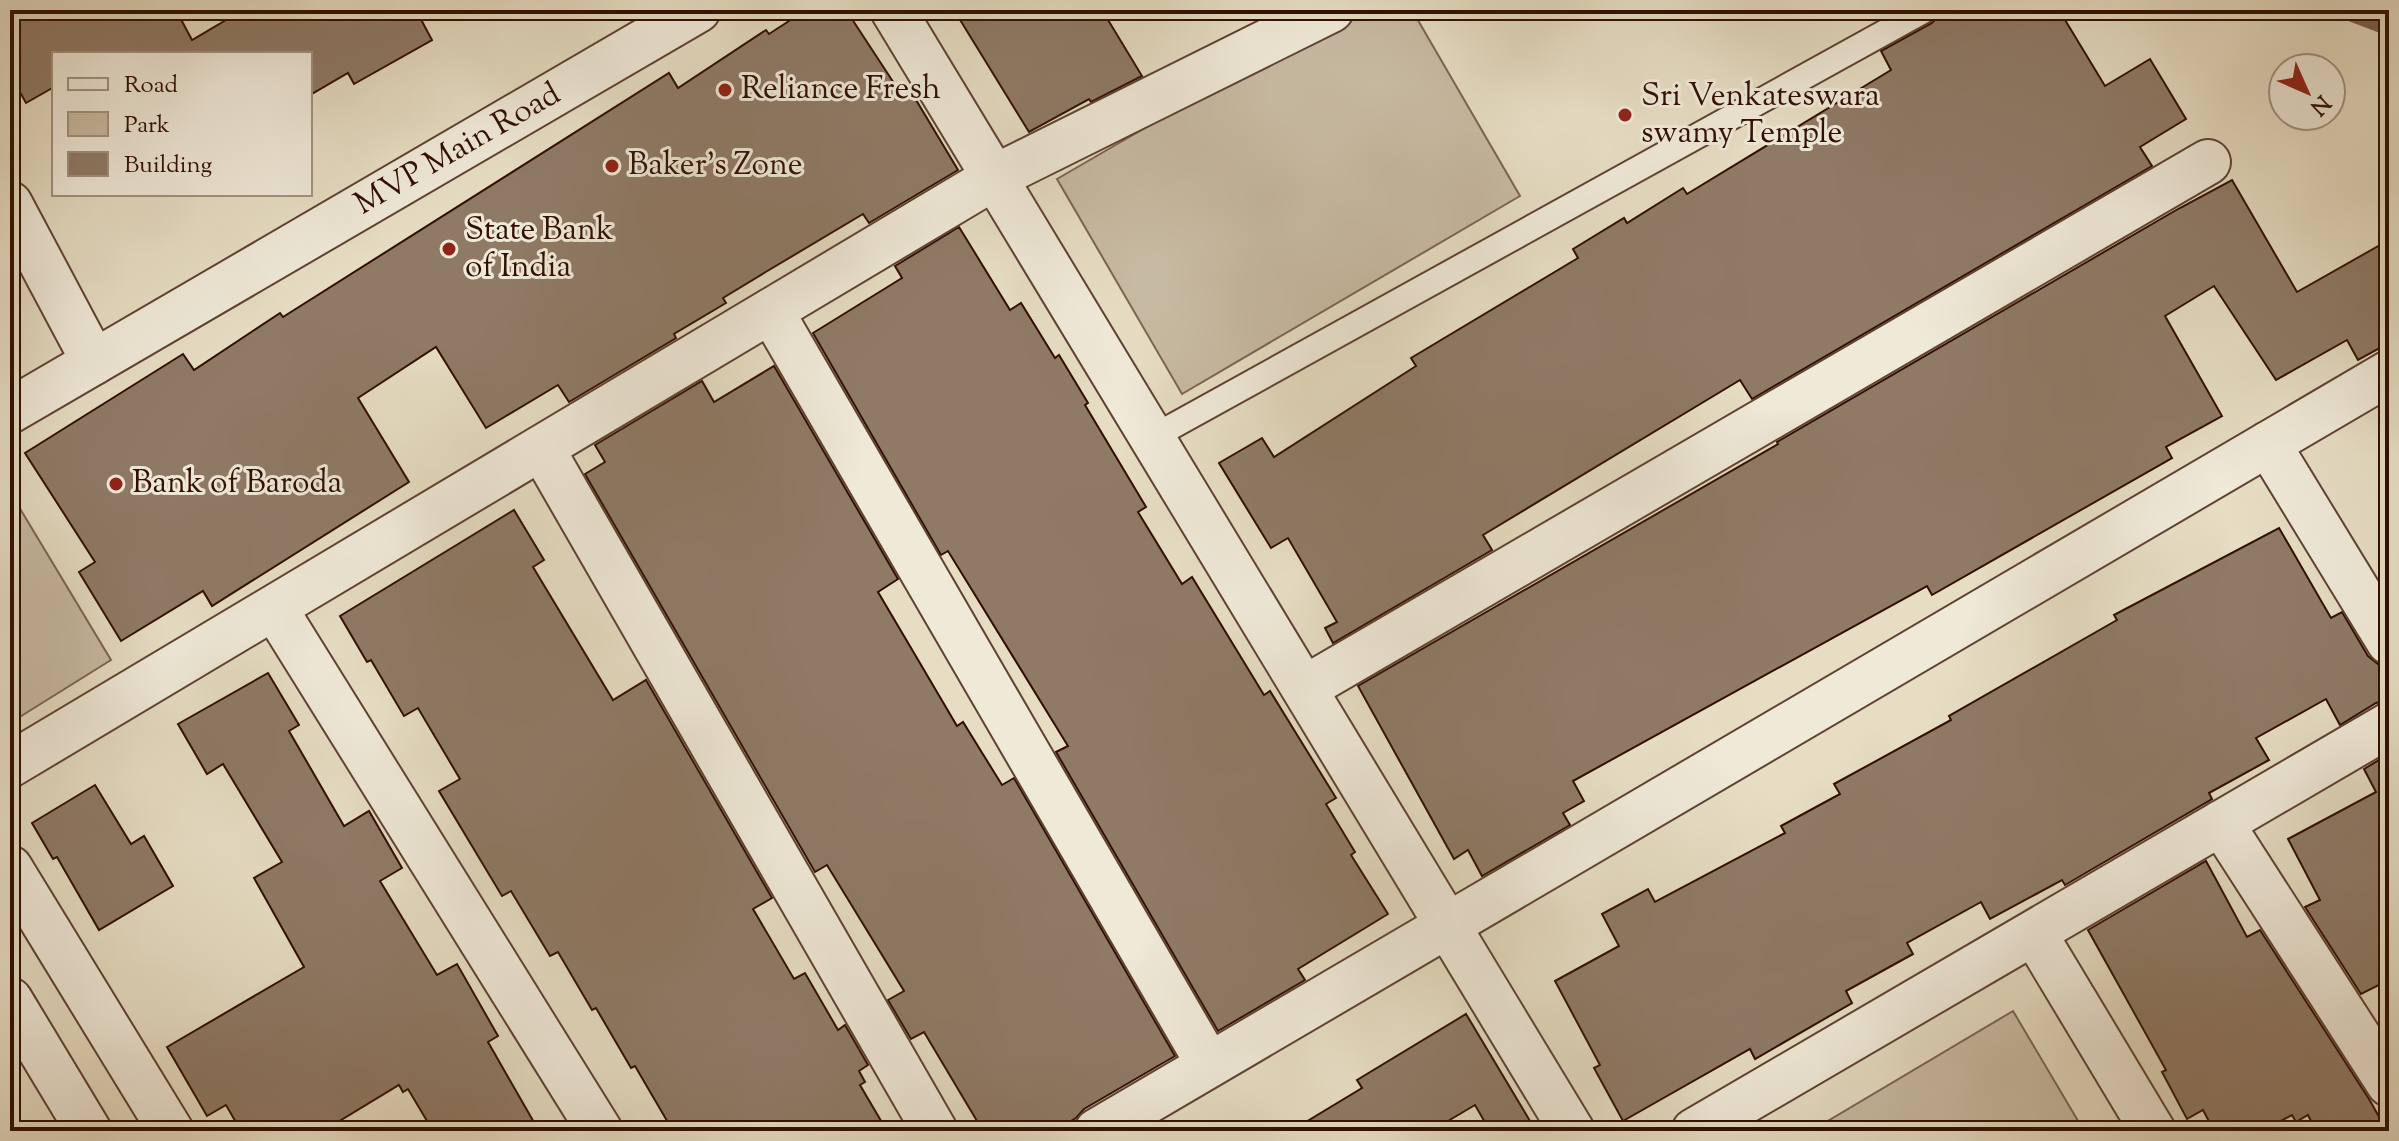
<svg xmlns="http://www.w3.org/2000/svg" width="2399" height="1141" font-family="'Sorts Mill Goudy',serif">
	<rect width="100%" height="100%" fill="#e6ddc3"/>
	<filter id="stains"><feTurbulence type="fractalNoise" baseFrequency=".0025" numOctaves="4"/><feColorMatrix values="0 0 0 0 .2 0 0 0 0 .09 0 0 0 0 .02 0 0 0 .5 -.17"/></filter>
	<radialGradient id="worn" r=".72"><stop offset=".6" stop-color="#630" stop-opacity="0"/><stop offset="1" stop-color="#630" stop-opacity=".3"/></radialGradient>
	<!-- green -->
	<g fill="#c7baa2" stroke="#7c6452" stroke-width="2">
		<path d="M1348,10H1412L1520,196L1182,394L1057,179Z"/>
		<path d="M10,492L111,660L10,723Z"/>
		<path d="M2013,1011L2084,1131H1811Z"/>
	</g>
	<g fill="none" stroke-linecap="round" stroke-linejoin="round">
		<!-- stream -->
		<path stroke="#78614e" stroke-width="14" d="M2339,10L2389,29"/>
	</g>
	<!-- building -->
	<g fill="#8f7a66" stroke="#300f02" stroke-width="2">
		<path d="M10,10H176L192,40L243,10H416L432,40L354,84L348,73L310,95V54H54V87L26,103L10,74Z"/>
		<path d="M806,10H846L905,100L913,95L958,170L869,223L863,214L764,273L723,298L726,303L674,334L676,338L569,402L558,385L486,428L436,347L358,398L409,482L212,606L203,591L121,641L79,572L95,562L25,453L183,354L194,370L280,313L283,317L669,73L678,88L766,30L769,34Z"/>
		<path d="M954,10H1102L1142,76L1091,102L1089,99L1029,132Z"/>
		<path d="M1940,10H2059L2105,86L2150,59L2186,119L2140,147L2152,166L1752,399L1740,380L1483,535L1492,550L1333,643L1325,628L1337,622L1288,538L1271,548L1219,463L1262,438L1274,457L1416,366L1411,358L1578,258L1573,249L1624,218L1627,223L1683,188L1687,194L1891,70L1881,51L1932,23L1938,17Z"/>
		<path d="M2232,180L2297,292L2389,240V343L2358,360L2347,340L2276,380L2214,286L2165,316L2222,416L2166,447L2172,458L1932,595L1927,586L1573,781L1584,801L1563,813L1570,825L1482,876L1468,850L1454,859L1358,686L1778,444L1777,442L2178,209Z"/>
		<path d="M959,227L1010,310L1021,303L1055,358L1059,355L1088,403L1085,405L1146,507L1138,512L1182,584L1192,577L1264,695L1270,691L1336,798L1326,804L1355,852L1351,855L1388,914L1298,969L1305,980L1218,1031L1056,752L1068,746L948,551L941,555L813,333L902,278L895,266Z"/>
		<path d="M774,366L898,579L878,592L914,653L957,726L963,722L1002,785L1014,778L1175,1056L1084,1109L1076,1118L1054,1131H983L924,1032L911,1039L888,1000L904,991L827,865L815,872L585,474L605,462L595,445L702,381L714,402Z"/>
		<path d="M514,510L544,560L533,567L613,700L646,680L772,898L753,909L794,979L805,973L838,1030L845,1025L868,1065L859,1071L865,1082L860,1085L887,1131H673L635,1066L631,1068L596,1008L592,1010L558,952L550,956L511,891L502,896L439,791L460,779L418,708L404,716L371,660L367,662L340,616Z"/>
		<path d="M2279,528L2331,618L2342,612L2368,656L2378,664L2389,667V700L2376,703L2340,725L2326,699L2256,738L2269,760L2209,793L2212,799L2065,885L2062,880L1990,919L1981,902L1907,943L1913,954L1846,991L1852,1003L1755,1059L1750,1049L1623,1121L1594,1068L1600,1065L1555,981L1619,946L1602,914L1648,889L1655,902L1785,833L1781,826L1840,794L1834,784L1951,720L1949,716L2117,620L2114,615Z"/>
		<path d="M268,673L299,725L289,731L344,826L369,811L402,868L380,881L437,975L457,964L498,1036L488,1042L539,1131H433L408,1089L403,1092L399,1085L323,1131H241L226,1105L207,1116L167,1047L304,967L254,878L282,862L223,764L207,774L178,724Z"/>
		<path d="M2389,754V980L2361,994L2305,907L2320,900L2288,839L2376,792L2364,769Z"/>
		<path d="M95,785L131,844L144,836L173,886L99,930L57,857L53,859L32,823Z"/>
		<path d="M2206,861L2247,937L2260,930L2369,1099L2387,1131H2316L2308,1115L2296,1122L2292,1115L2262,1131H2214L2203,1110L2187,1119L2162,1072L2166,1070L2088,930Z"/>
		<path d="M1466,1014L1536,1131H1490L1475,1105L1431,1131H1291L1362,1088L1357,1080Z"/>
	</g>
	<g fill="none" stroke-linecap="round" stroke-linejoin="round">
		<!-- service casing -->
		<g stroke="#5e4232" stroke-width="28">
			<path id="service" d="M1153,437L1925,10"/>
		</g>
		<!-- minor casing -->
		<g stroke="#5e4232" stroke-width="48">
			<g id="minor">
				<path d="M893,10L1572,1131"/>
				<path d="M10,204L94,362"/>
				<path d="M771,311L1209,1065"/>
				<path d="M2268,444L2389,642"/>
				<path d="M542,449L935,1131"/>
				<path d="M275,609L600,1131"/>
				<path d="M1305,688L2208,162"/>
				<path d="M10,765L995,177L1331,10"/>
				<path d="M2221,823L2389,1084"/>
				<path d="M2034,933L2153,1131"/>
				<path d="M1097,1131L2389,373"/>
				<path d="M1694,1131L2389,725"/>
			</g>
		</g>
		<!-- tertiary casing -->
		<g stroke="#5e4232" stroke-width="48">
			<g id="tertiary">
				<path d="M10,411L698,10"/>
				<path d="M10,868L171,1131"/>
				<path d="M10,1000L89,1131"/>
			</g>
		</g>
		<!-- service -->
		<use href="#service" stroke="#efe9d8" stroke-width="24"/>
		<!-- minor -->
		<use href="#minor" stroke="#efe9d8" stroke-width="44"/>
		<!-- tertiary -->
		<use href="#tertiary" stroke="#efe9d8" stroke-width="44"/>
	</g>
	<!-- markers -->
	<g fill="#8f2418" stroke="#efe9d8" stroke-width="3">
		<circle cx="725" cy="90" r="8"/>
		<circle cx="1625" cy="115" r="8"/>
		<circle cx="612" cy="166" r="8"/>
		<circle cx="449" cy="249" r="8"/>
		<circle cx="116" cy="484" r="8"/>
	</g>
	<g text-anchor="middle" dominant-baseline="central" stroke-width="6" stroke-linejoin="round" paint-order="stroke">
		<!-- poi labels -->
		<g font-size="32" fill="#300f02" stroke="#efe9d8" text-anchor="start">
			<text x="741" y="90">Reliance Fresh</text>
			<text x="1641" y="97">Sri Venkateswara<tspan x="1641" dy="37">swamy Temple</tspan></text>
			<text x="628" y="166">Baker's Zone</text>
			<text x="465" y="231">State Bank<tspan x="465" dy="37">of India</tspan></text>
			<text x="132" y="484">Bank of Baroda</text>
		</g>
		<!-- street labels -->
		<g font-size="32" fill="#300f02" stroke="#efe9d8">
			<text transform="translate(458 150) rotate(-30)">MVP Main Road</text>
		</g>
	</g>
	<!-- margin -->
	<rect width="2399" height="1141" fill="none" stroke="#e6ddc3" stroke-width="40"/>
	<rect x="12" y="12" width="2375" height="1117" fill="none" stroke="#300f02" stroke-width="4"/>
	<rect x="20" y="20" width="2359" height="1101" fill="none" stroke="#300f02" stroke-width="2"/>
	<!-- legend -->
	<rect x="52" y="52" width="260" height="144" fill="#efe9d8" stroke="#a39282" stroke-width="2"/>
	<rect x="68" y="78" width="40" height="12" fill="#efe9d8" stroke="#a39282" stroke-width="2"/>
	<text x="124" y="92" font-size="24" fill="#300f02">Road</text>
	<rect x="68" y="112" width="40" height="24" fill="#c7baa2" stroke="#a39282" stroke-width="2"/>
	<text x="124" y="132" font-size="24" fill="#300f02">Park</text>
	<rect x="68" y="152" width="40" height="24" fill="#8f7a66" stroke="#a39282" stroke-width="2"/>
	<text x="124" y="172" font-size="24" fill="#300f02">Building</text>
	<!-- north arrow -->
	<g transform="translate(2307 92) rotate(135)"><circle r="38" fill="#efe9d8" stroke="#a39282" stroke-width="2"/>
	<path d="M0-6L14 30L0 20L-14 30Z" fill="#8f2418"/>
	<text y="-12" font-size="22" font-weight="bold" text-anchor="middle" fill="#300f02">N</text>
	</g>
	<rect width="100%" height="100%" filter="url(#stains)"/>
	<rect width="100%" height="100%" fill="url(#worn)"/>
</svg>
